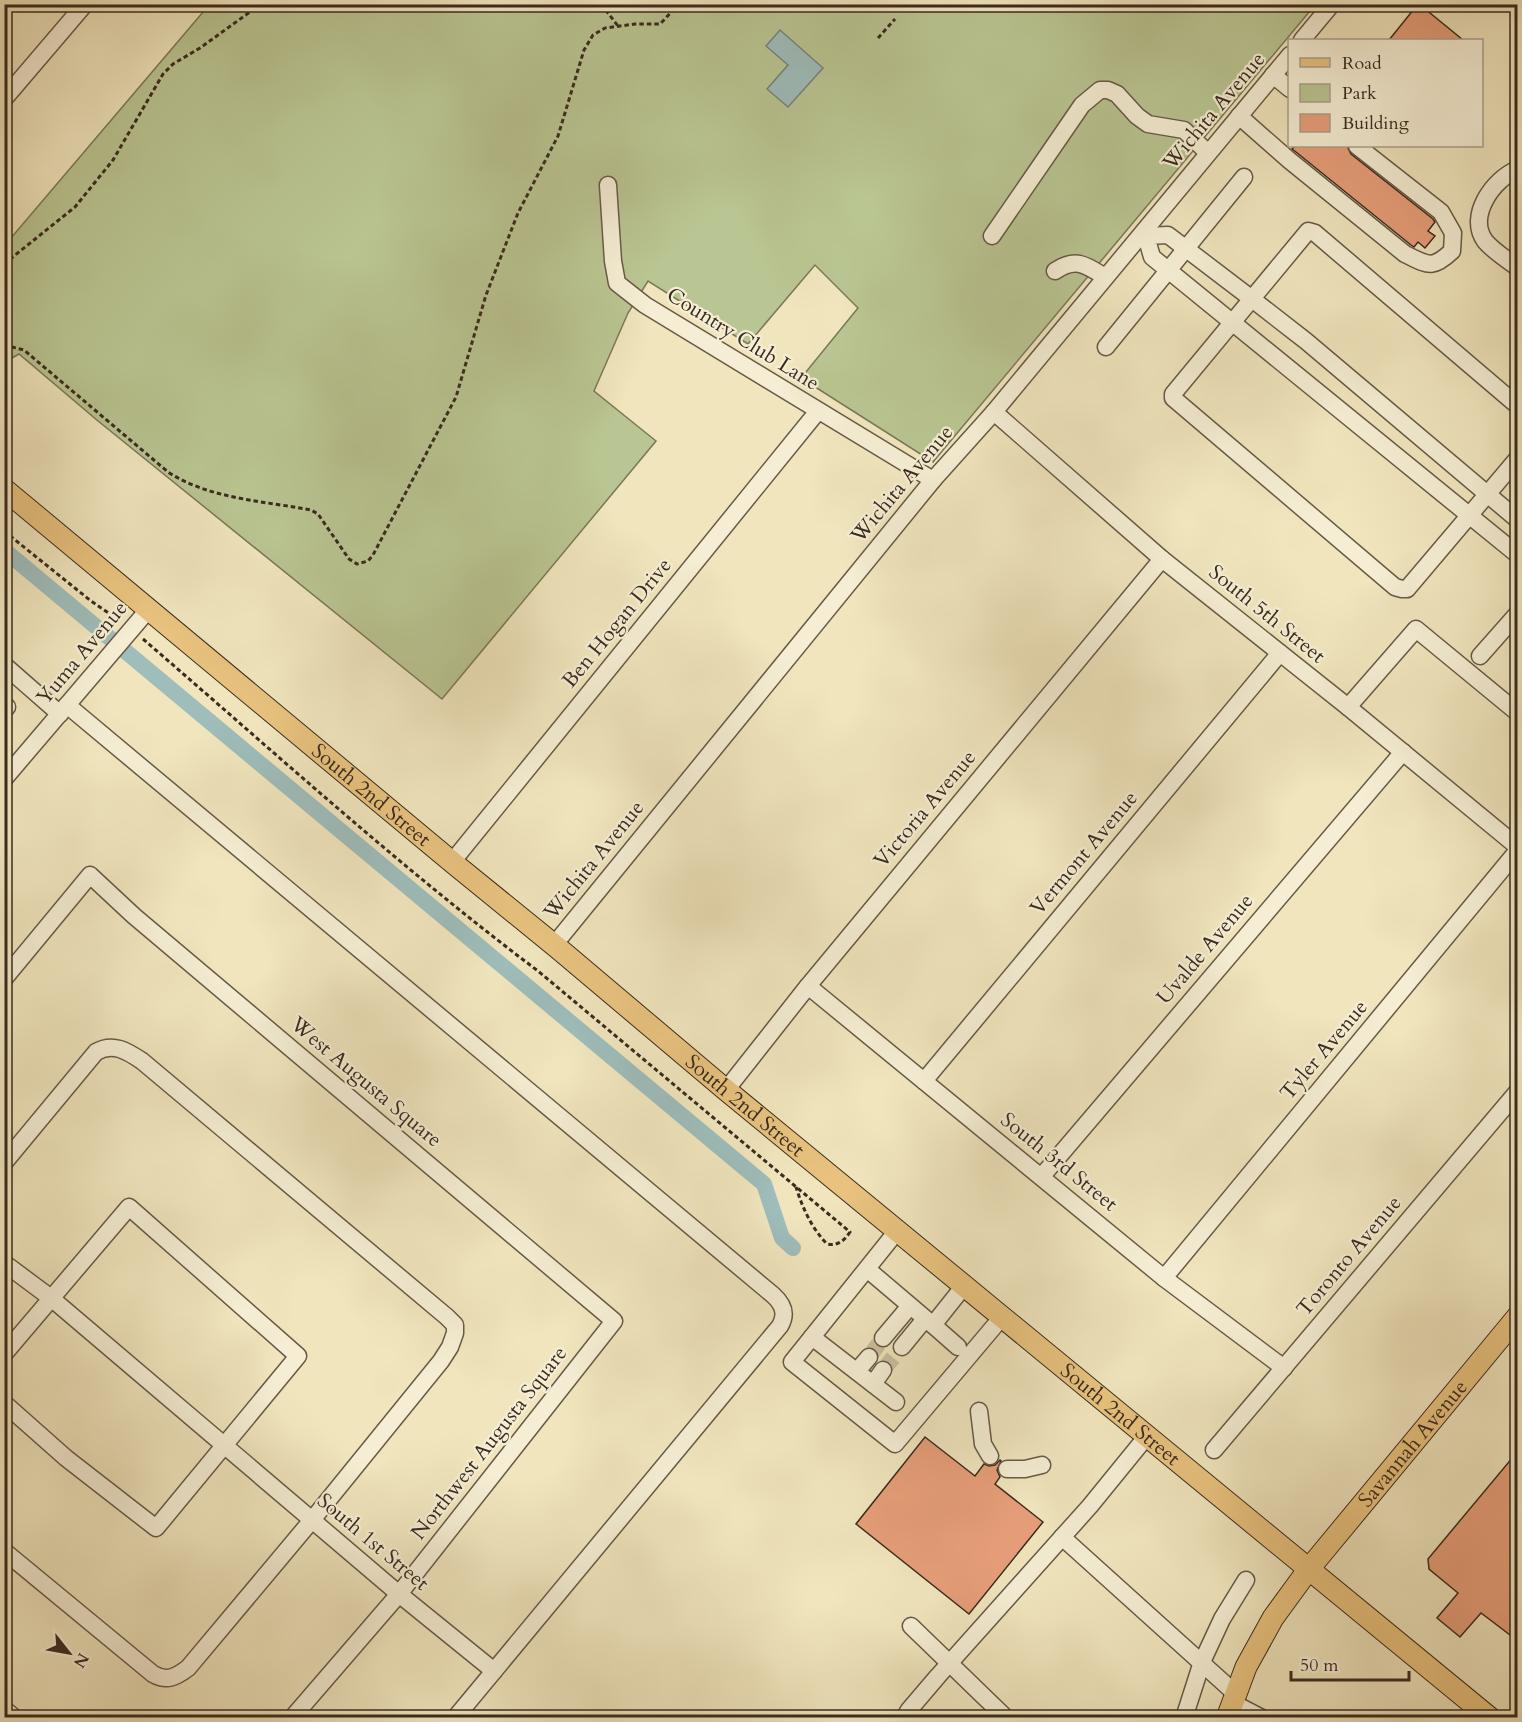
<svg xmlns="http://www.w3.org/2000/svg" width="1522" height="1722" font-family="Cardo,serif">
	<rect width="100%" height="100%" fill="#f0e5bd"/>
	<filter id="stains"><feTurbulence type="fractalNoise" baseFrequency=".00333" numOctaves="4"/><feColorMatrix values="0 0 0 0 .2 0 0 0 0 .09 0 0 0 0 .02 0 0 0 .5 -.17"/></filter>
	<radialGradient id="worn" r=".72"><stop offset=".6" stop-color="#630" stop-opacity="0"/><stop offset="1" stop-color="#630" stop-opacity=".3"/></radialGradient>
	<!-- green -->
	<path fill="#b9c592" stroke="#797858" stroke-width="1.5" d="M209,5H1315L933,462L801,378L858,308L815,265L748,344L648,281L628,313L594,391L656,441L442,699L98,421L19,354L5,362V245Z"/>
	<!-- water -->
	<path fill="#9ebdbb" stroke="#76837d" stroke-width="1.5" d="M780,30L823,68L788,107L767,89L788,65L766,46Z"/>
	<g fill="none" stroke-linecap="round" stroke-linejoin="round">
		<!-- canal -->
		<path stroke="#9ebdbb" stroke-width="16" d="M4,550L764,1184L782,1238L793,1248"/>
	</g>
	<!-- building -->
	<g fill="#e69e79" stroke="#392b1f" stroke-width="1.5">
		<path d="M1418,4H1419L1463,40H1389Z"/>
		<path d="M1295,146H1347L1351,154L1433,219L1435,222L1428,231L1435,236L1425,248L1418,242L1414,247L1411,245L1296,152L1292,149Z"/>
		<path d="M925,1437L975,1476L984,1464L989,1466L995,1465L1000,1460L1001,1461L997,1470L1000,1477L995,1484L1043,1522L969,1614L856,1524Z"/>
		<path d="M1518,1451V1641L1481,1613L1460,1637L1437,1618L1458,1593L1429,1569L1428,1559Z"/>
	</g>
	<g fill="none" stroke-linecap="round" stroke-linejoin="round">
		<!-- minor-tunnel -->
		<g stroke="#cbc09d" stroke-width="16" stroke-dasharray="16 8" stroke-linecap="butt">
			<path d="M869,1357L883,1338"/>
			<path d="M883,1370L902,1347"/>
		</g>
		<!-- minor casing -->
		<g stroke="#675a46" stroke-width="19">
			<g id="minor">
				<path d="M1302,40L1332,4"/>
				<path d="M1273,75L1290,89"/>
				<path d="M4,99L85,4"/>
				<path d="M1239,116L1289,160L1405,254C1428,265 1432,270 1452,251L1453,233L1441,212L1357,146"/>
				<path d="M1518,169C1493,179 1467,216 1485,241C1493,251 1508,260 1518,268"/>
				<path d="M608,185L613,261L617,283L645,305L933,480"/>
				<path d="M992,236L1082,105L1100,90H1108L1117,94L1137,116L1148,124L1184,130L1208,153"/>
				<path d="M1055,271C1076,257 1086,265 1105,277"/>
				<path d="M1106,347L1244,177"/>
				<path d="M1518,406L1315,233L1308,231L1173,394V398L1395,587L1402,589H1407L1518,458"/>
				<path d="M994,412L1162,559L1348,707L1518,847"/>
				<path d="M1518,520L1306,341L1252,299L1168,235L1146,236L1152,257L1518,555"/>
				<path d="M1480,656L1518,613"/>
				<path d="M4,665L60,714"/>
				<path d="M67,705L773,1295C783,1304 787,1314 780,1326L455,1718"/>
				<path d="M1348,707L1416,629L1518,713"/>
				<path d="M4,710L7,707"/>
				<path d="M4,779L148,610"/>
				<path d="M452,862L818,411"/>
				<path d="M554,945L933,480L994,412L1290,55"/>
				<path d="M4,979L90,875L134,916L614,1321L399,1594L292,1718"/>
				<path d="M808,986L1164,1278L1284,1368"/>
				<path d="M924,1081L1280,653"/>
				<path d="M726,1090L808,986L1162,559"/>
				<path d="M4,1163L96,1052C113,1042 127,1051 142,1061L447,1317L455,1325V1333L450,1347L441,1361L312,1520L188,1668C176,1677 167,1682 153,1674L4,1551"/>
				<path d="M1042,1176L1403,752"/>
				<path d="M897,1231L792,1362L895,1444L1002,1317"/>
				<path d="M4,1263L51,1298L399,1594L494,1671"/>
				<path d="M867,1269L933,1325L964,1286"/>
				<path d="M1164,1278L1518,850"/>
				<path d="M933,1325L958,1347"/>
				<path d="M812,1337L896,1402"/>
				<path d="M883,1338L910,1306"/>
				<path d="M902,1347L925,1319"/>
				<path d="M4,1354L129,1207L298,1356L156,1528L66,1458L4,1403"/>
				<path d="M857,1371L869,1357"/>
				<path d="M873,1384L883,1370"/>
				<path d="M979,1411L983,1444L990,1456"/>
				<path d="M1214,1450L1518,1091"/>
				<path d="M1007,1469H1025L1042,1465"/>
				<path d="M1062,1537L1236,1694"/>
				<path d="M911,1626L1004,1716"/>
				<path d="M1233,1703L1262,1718"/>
				<path d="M4,1709L15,1718"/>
				<path d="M904,1718L909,1710L938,1676L1090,1506L1147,1436"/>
				<path d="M1184,1718L1202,1662L1222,1619L1246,1580"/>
			</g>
		</g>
		<!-- major casing -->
		<g stroke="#392b1f" stroke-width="23">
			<g id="major">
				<path id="s1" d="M4,489L452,862L559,949L726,1090L1490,1718"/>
				<path id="s2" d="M1227,1718L1246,1667L1273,1618L1308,1570L1518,1316"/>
			</g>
		</g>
		<!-- path -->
		<g stroke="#392b1f" stroke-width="3" stroke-dasharray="4.5 3" stroke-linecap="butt">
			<path d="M601,4L618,26"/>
			<path d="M878,38L895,19"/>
			<path d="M4,264L75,207L113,160L163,74L173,64L200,48L261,4"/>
			<path d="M4,348L12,347L24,350L168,472C209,499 264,501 311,510L318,514L349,559L357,564L368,561L373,555L456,397L486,295L518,213L558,136L584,50L593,35L605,28L635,24H660L679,4"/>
			<path d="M4,531L91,601L119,620"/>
			<path d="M143,639C273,751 401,868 538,971L850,1232C844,1241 838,1246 827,1244C811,1227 803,1209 796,1187"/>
		</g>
		<!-- minor -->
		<use href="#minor" stroke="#f5eed4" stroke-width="16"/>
		<!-- major -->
		<use href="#major" stroke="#e8c27e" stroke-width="21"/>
	</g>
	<g text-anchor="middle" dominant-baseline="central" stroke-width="4.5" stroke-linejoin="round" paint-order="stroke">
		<!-- street labels -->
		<g font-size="21" fill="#392b1f" stroke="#f5eed4">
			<text transform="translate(1214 111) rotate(-50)">Wichita Avenue</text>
			<text transform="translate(743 339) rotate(32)">Country Club Lane</text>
			<text transform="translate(902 484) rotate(-50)">Wichita Avenue</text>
			<text transform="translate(1267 614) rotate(39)">South 5th Street</text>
			<text transform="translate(617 623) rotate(-51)">Ben Hogan Drive</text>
			<text transform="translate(82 653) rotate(-50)">Yuma Avenue</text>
			<text stroke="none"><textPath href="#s1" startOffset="478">South 2nd Street</textPath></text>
			<text transform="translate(925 809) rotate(-50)">Victoria Avenue</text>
			<text transform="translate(1084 853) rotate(-50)">Vermont Avenue</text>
			<text transform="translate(594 860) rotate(-51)">Wichita Avenue</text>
			<text transform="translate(1205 949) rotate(-50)">Uvalde Avenue</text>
			<text transform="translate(1324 1050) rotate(-50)">Tyler Avenue</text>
			<text transform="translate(366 1082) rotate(40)">West Augusta Square</text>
			<text stroke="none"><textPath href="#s1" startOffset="964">South 2nd Street</textPath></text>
			<text transform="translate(1059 1162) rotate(39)">South 3rd Street</text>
			<text transform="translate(1349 1256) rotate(-50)">Toronto Avenue</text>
			<text stroke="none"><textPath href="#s1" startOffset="1450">South 2nd Street</textPath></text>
			<text transform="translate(489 1443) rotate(-52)">Northwest Augusta Square</text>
			<text stroke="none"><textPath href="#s2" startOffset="334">Savannah Avenue</textPath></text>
			<text transform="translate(373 1542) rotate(40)">South 1st Street</text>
		</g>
	</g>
	<!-- margin -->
	<rect width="1522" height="1722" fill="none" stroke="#f0e5bd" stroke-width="24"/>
	<rect x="6" y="6" width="1510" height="1710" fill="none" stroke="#392b1f" stroke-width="3"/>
	<rect x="12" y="12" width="1498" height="1698" fill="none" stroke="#392b1f" stroke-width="1.5"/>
	<!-- legend -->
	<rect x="1288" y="39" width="195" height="108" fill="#f5eed4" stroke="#aaa08c" stroke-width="1.5"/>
	<rect x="1300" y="58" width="30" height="9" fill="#e8c27e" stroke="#aaa08c" stroke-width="1.5"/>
	<text x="1342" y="69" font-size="18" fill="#392b1f">Road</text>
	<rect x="1300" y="84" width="30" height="18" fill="#b9c592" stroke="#aaa08c" stroke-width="1.5"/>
	<text x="1342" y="99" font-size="18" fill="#392b1f">Park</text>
	<rect x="1300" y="114" width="30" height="18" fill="#e69e79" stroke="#aaa08c" stroke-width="1.5"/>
	<text x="1342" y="129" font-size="18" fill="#392b1f">Building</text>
	<!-- north arrow -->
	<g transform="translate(69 1653) rotate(121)" stroke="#f5eed4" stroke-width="4.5" paint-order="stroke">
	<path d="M0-4.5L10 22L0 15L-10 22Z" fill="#392b1f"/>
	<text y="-9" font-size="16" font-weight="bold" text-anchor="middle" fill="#392b1f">N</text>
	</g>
	<!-- scale -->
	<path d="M1291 1671v9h118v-9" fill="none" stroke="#392b1f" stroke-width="3"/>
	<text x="1300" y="1671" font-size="18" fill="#392b1f" stroke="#f5eed4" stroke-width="4.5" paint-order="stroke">50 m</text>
	<rect width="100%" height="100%" filter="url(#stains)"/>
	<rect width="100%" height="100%" fill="url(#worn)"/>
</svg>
